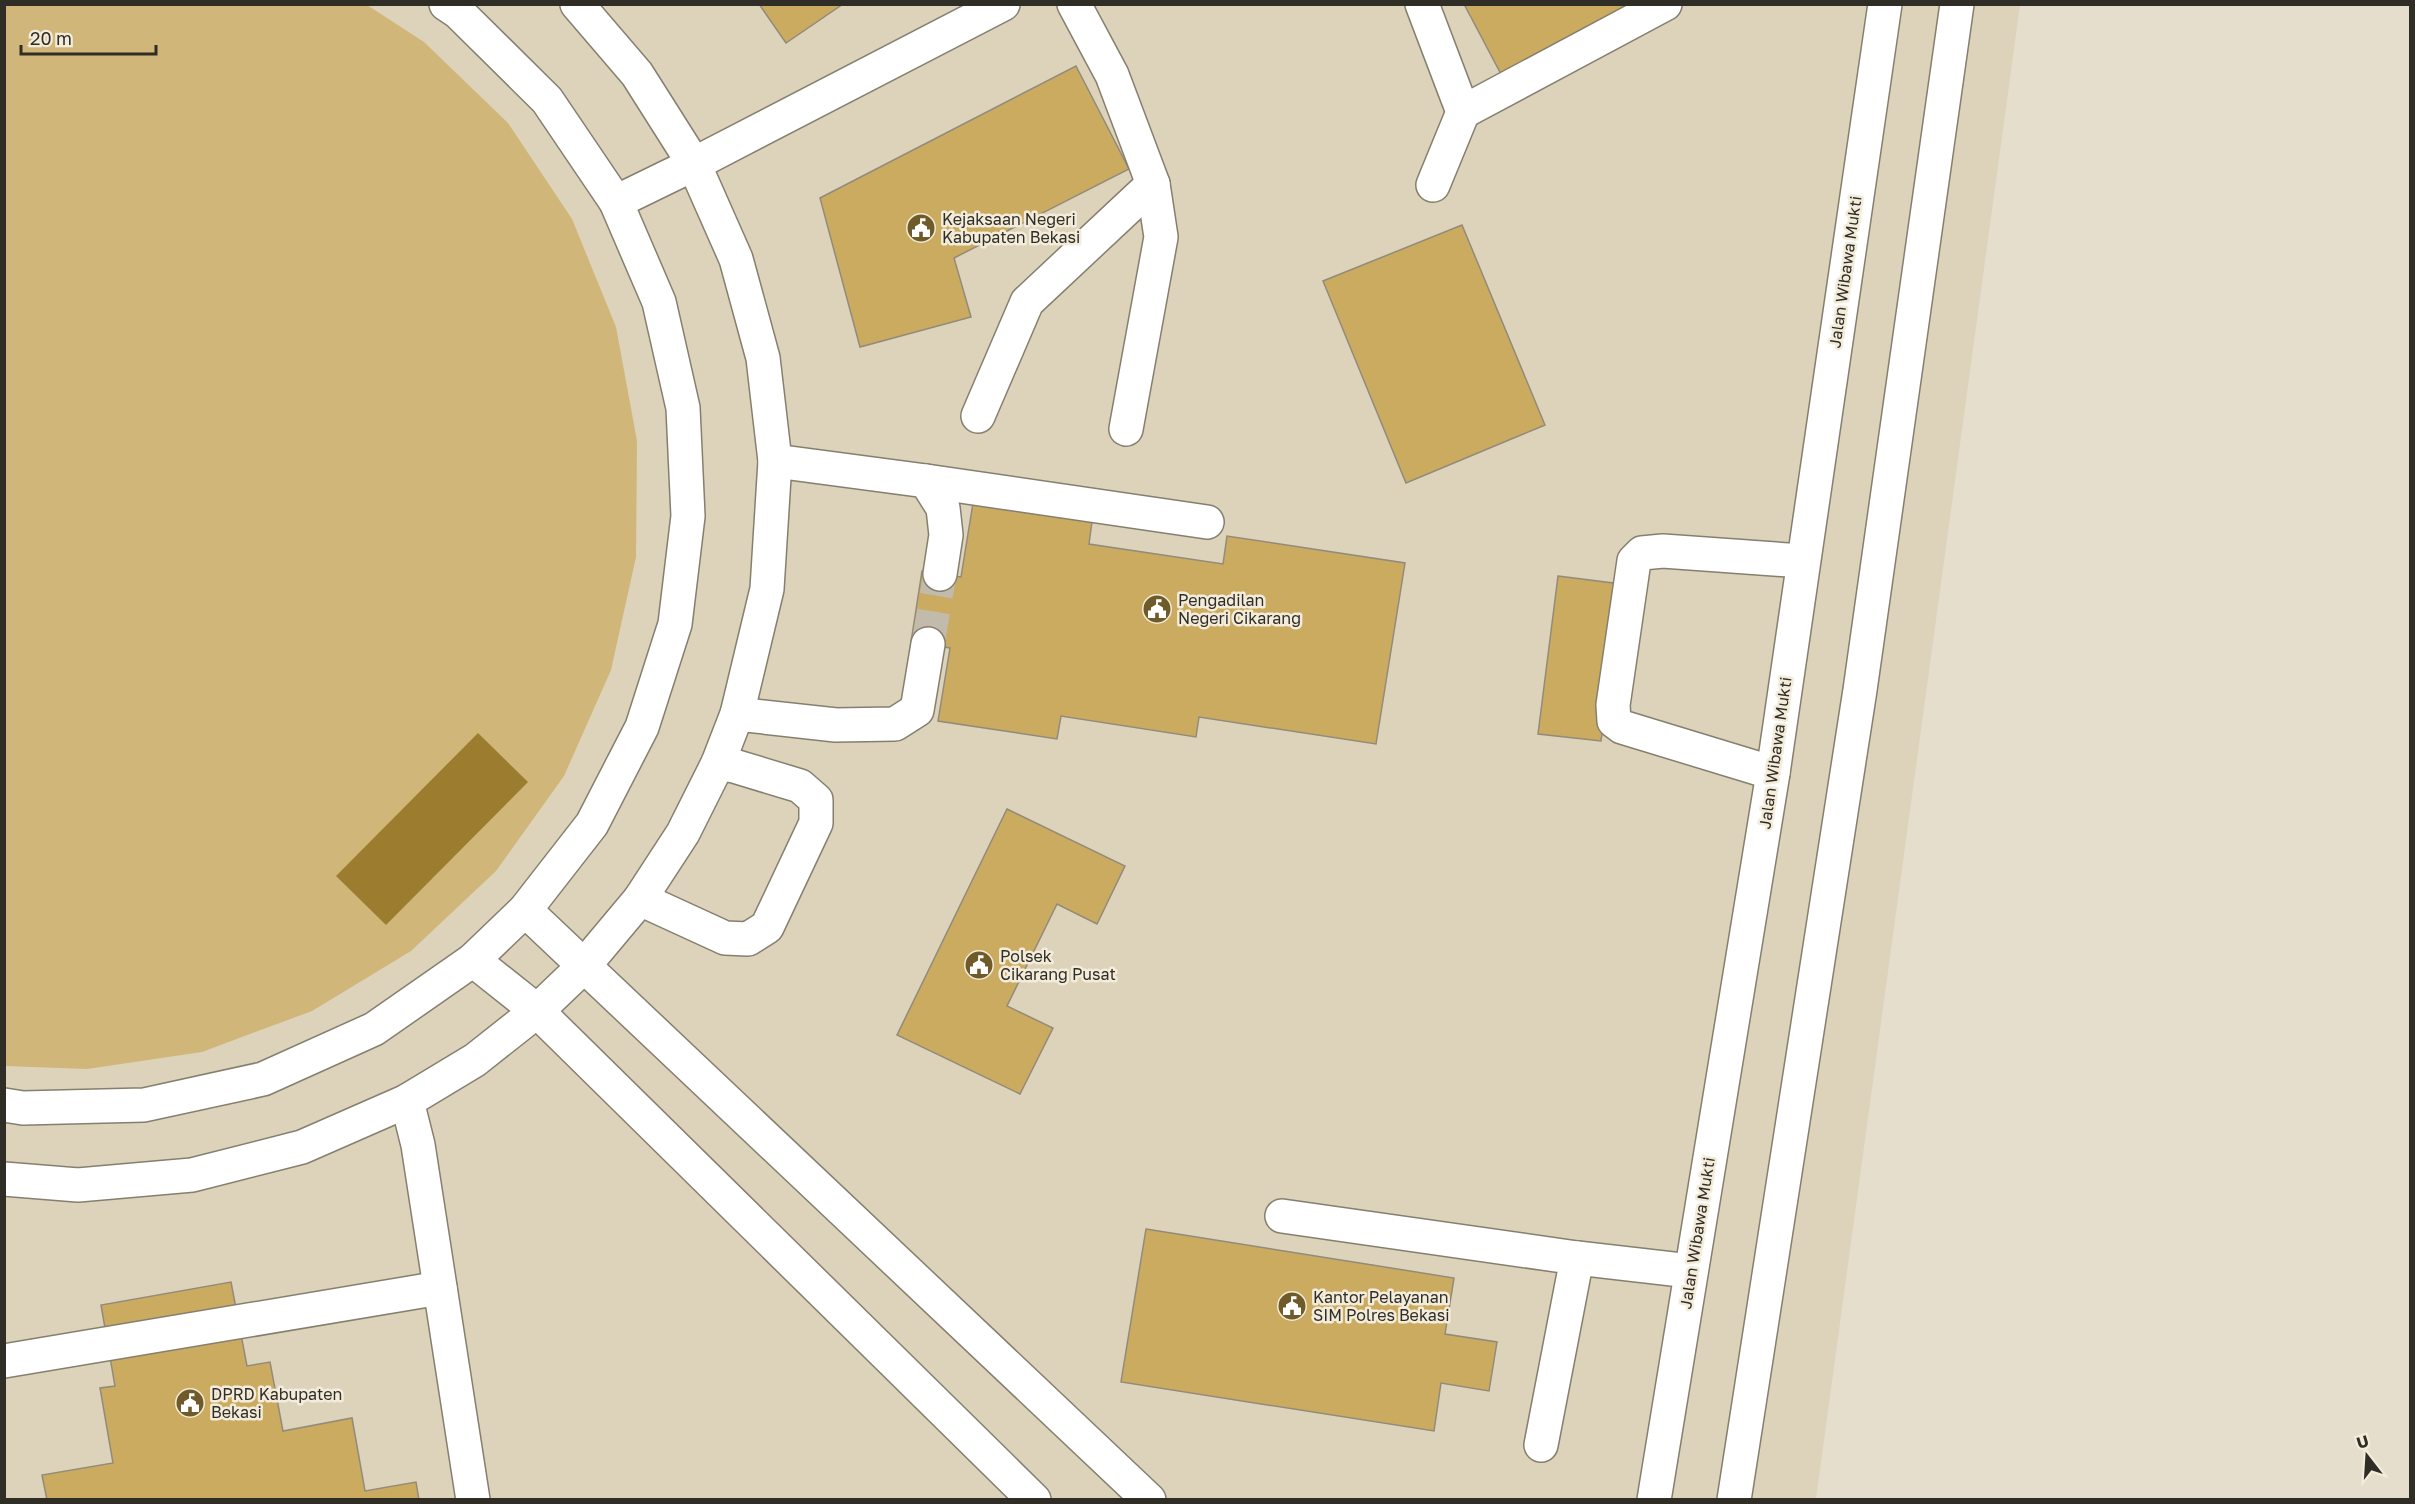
<svg xmlns="http://www.w3.org/2000/svg" width="2415" height="1504" font-family="'Golos Text',sans-serif">
	<rect width="100%" height="100%" fill="#e6decd"/>
	<!-- built -->
	<path fill="#ddd2ba" d="M5,5H2020L1816,1499L5,1500Z"/>
	<!-- green -->
	<path fill="#d1b679" d="M5,5H367L424,42L508,123L572,219L616,327L637,441L636,557L611,670L564,776L496,871L411,951L312,1011L202,1052L87,1069L5,1066Z"/>
	<!-- water -->
	<path fill="#9c7d2f" d="M478,733L528,782L386,925L336,876Z"/>
	<!-- building -->
	<g fill="#cbab5f" stroke="#928b7b" stroke-width="1.5">
		<path d="M759,4H843L786,43Z"/>
		<path d="M1464,4H1639L1502,76Z"/>
		<path d="M1076,66L1129,169L954,258L971,317L860,347L820,198Z"/>
		<path d="M1462,225L1545,425L1406,483L1323,281Z"/>
		<path d="M973,503L1092,522L1089,544L1223,564L1227,536L1405,563L1376,744L1199,717L1196,737L1061,716L1057,739L938,721L950,648L911,642L922,571L961,577Z"/>
		<path d="M1558,576L1621,584L1601,741L1538,734Z"/>
		<path d="M1007,809L1125,866L1097,924L1057,904L1007,1006L1053,1028L1020,1094L897,1035Z"/>
		<path d="M1146,1229L1454,1278L1445,1334L1497,1342L1489,1391L1441,1383L1434,1431L1121,1382Z"/>
		<path d="M231,1282L247,1366L270,1362L283,1431L352,1418L365,1491L416,1482L419,1500H47L42,1475L113,1463L100,1388L115,1386L101,1305Z"/>
	</g>
	<g fill="none" stroke-linecap="round" stroke-linejoin="round">
		<!-- minor-tunnel -->
		<path stroke="#c2bbac" stroke-width="33" stroke-dasharray="33 16" stroke-linecap="butt" d="M928,644L940,574"/>
		<!-- minor casing -->
		<g stroke="#857f6f" stroke-width="36">
			<g id="minor">
				<path d="M1074,4L1112,75L1153,184L1161,237L1126,429"/>
				<path d="M1422,4L1463,112L1665,4"/>
				<path d="M1433,185L1463,112"/>
				<path d="M616,202L694,164L1003,4"/>
				<path d="M978,416L1027,302L1153,184"/>
				<path d="M775,461L926,481L943,508L946,535L940,574"/>
				<path d="M926,481L1207,522"/>
				<path d="M737,714L836,725L895,724L917,710L928,644"/>
				<path d="M1773,773L1622,727L1614,721L1613,705L1634,561L1642,553L1663,551L1802,561"/>
				<path d="M640,899L725,938L748,939L767,927L816,823V800L800,786L734,766L718,763"/>
				<path d="M525,910L1149,1500"/>
				<path d="M473,960L537,1011L1034,1500"/>
				<path d="M407,1101L418,1145L473,1500"/>
				<path d="M4,1105L23,1108L144,1105L263,1079L374,1029L473,960L525,910L592,824L642,727L675,624L688,516L683,408L659,302L616,202L547,100L458,12L446,4"/>
				<path d="M4,1179L78,1185L192,1175L302,1147L407,1101L475,1060L537,1011L583,967L640,899L683,833L718,763L737,714L767,589L775,461L763,358L736,259L694,164L637,74L577,4"/>
				<path d="M1282,1216L1577,1258L1541,1445"/>
				<path d="M1577,1258L1690,1271"/>
				<path d="M4,1361L440,1288"/>
				<path d="M1654,1500L1773,773L1885,4"/>
				<path d="M1734,1500L1860,690L1957,4"/>
			</g>
		</g>
		<!-- minor -->
		<use href="#minor" stroke="#fff" stroke-width="33"/>
	</g>
	<!-- icons -->
	<defs>
		<g id="civic-disc" transform="scale(1.5)"><circle r="9.5" fill="#6f5a29" stroke="#f3ecda"/><path d="M-.6-6.5H3V-4.5H.6V-3L4-1V1h2V6H-6V1h2V-1L-.6-3ZM-1.2 2.5V6h2.4V2.5Z" fill="#fff"/></g>
	</defs>
	<g fill-rule="evenodd">
		<use href="#civic-disc" x="921" y="228"/>
		<use href="#civic-disc" x="1157" y="609"/>
		<use href="#civic-disc" x="979" y="965"/>
		<use href="#civic-disc" x="1292" y="1306"/>
		<use href="#civic-disc" x="190" y="1403"/>
	</g>
	<g text-anchor="middle" dominant-baseline="central" stroke-width="5" stroke-linejoin="round" paint-order="stroke">
		<!-- poi labels -->
		<g font-size="16" fill="#302d26" stroke="#f3ecda" text-anchor="start">
			<text x="942" y="219">Kejaksaan Negeri<tspan x="942" dy="18">Kabupaten Bekasi</tspan></text>
			<text x="1178" y="600">Pengadilan<tspan x="1178" dy="18">Negeri Cikarang</tspan></text>
			<text x="1000" y="956">Polsek<tspan x="1000" dy="18">Cikarang Pusat</tspan></text>
			<text x="1313" y="1297">Kantor Pelayanan<tspan x="1313" dy="18">SIM Polres Bekasi</tspan></text>
			<text x="211" y="1394">DPRD Kabupaten<tspan x="211" dy="18">Bekasi</tspan></text>
		</g>
		<!-- street labels -->
		<g font-size="16" fill="#302d26" stroke="#f3ecda">
			<text transform="translate(1845 272) rotate(-82)">Jalan Wibawa Mukti</text>
			<text transform="translate(1775 753) rotate(-82)">Jalan Wibawa Mukti</text>
			<text transform="translate(1697 1233) rotate(-81)">Jalan Wibawa Mukti</text>
		</g>
	</g>
	<!-- border -->
	<rect width="2415" height="1504" fill="none" stroke="#302d26" stroke-width="12"/>
	<!-- north arrow -->
	<g transform="translate(2367 1456) rotate(343)" stroke="#f3ecda" stroke-width="4.5" paint-order="stroke">
	<path d="M0-4.5L10 22L0 15L-10 22Z" fill="#302d26"/>
	<text y="-9" font-size="16" font-weight="bold" text-anchor="middle" fill="#302d26">U</text>
	</g>
	<!-- scale -->
	<path d="M21 45v9h135v-9" fill="none" stroke="#302d26" stroke-width="3"/>
	<text x="30" y="45" font-size="18" fill="#302d26" stroke="#f3ecda" stroke-width="4.5" paint-order="stroke">20 m</text>
</svg>
